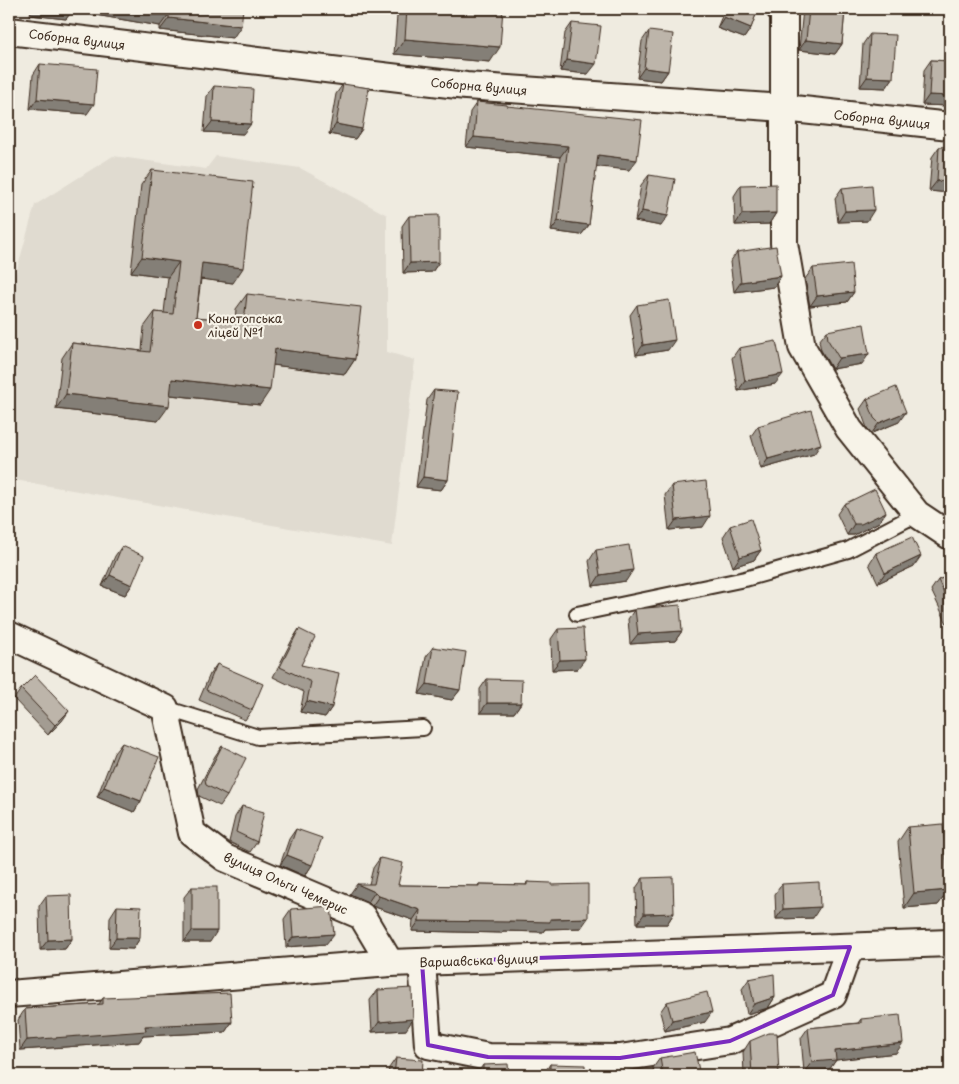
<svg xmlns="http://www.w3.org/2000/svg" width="959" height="1084" font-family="'Playpen Sans',sans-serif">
	<rect width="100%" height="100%" fill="#efebe0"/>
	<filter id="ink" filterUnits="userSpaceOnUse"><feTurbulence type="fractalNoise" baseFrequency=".02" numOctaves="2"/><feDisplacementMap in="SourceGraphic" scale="10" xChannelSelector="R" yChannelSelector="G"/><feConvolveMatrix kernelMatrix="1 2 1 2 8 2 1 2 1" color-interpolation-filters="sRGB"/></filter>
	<g filter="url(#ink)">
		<!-- built -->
		<path fill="#e0dbd0" d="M113,156L206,169L216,156L300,168L387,215V352L415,360L392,546L9,479V298L35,205Z"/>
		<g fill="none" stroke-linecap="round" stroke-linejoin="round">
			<!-- service casing -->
			<g stroke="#3b2a1e" stroke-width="18">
				<g id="service">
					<path d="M577,614L745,579L848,550L917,514"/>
					<path d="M165,708L258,737L423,728"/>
				</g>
			</g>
			<!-- minor casing -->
			<g stroke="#3b2a1e" stroke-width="30">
				<g id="minor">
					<path d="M780,9L784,12V243L802,347L849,429L917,514L950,536"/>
					<path d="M9,31L466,86L784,108L950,126"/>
					<path d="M9,635L165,708L192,833L225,858L362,916L390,963"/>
					<path d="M422,962L428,1045L488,1057L620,1058L730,1041L833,995L850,947"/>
					<path d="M9,994L390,963L950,943"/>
				</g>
			</g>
			<!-- service -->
			<use href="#service" stroke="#f7f3e8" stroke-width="14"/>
			<!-- minor -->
			<use href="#minor" stroke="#f7f3e8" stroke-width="26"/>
		</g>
		<!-- wall -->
		<g fill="#a39c92" stroke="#3b2a1e">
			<path d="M31,9H243L233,38L160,30V26L72,11L66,19L30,15Z"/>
			<path d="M403,9H497L490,62L394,54L397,16Z"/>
			<path d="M725,9H758L751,28L744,38L717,28Z"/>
			<path d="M803,9H845L842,44L835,54L799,50Z"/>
			<path d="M572,23L588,74L560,71L565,33Z"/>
			<path d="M649,31L668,71L661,81L637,78L642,41Z"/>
			<path d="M870,34L893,78L886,88L860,87L863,44Z"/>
			<path d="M931,60L950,61V106L922,105L924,70Z"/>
			<path d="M40,64L87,114L30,109L33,75Z"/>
			<path d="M343,84L362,129L355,139L329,134L336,94Z"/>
			<path d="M214,86L243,134L204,132L207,96Z"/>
			<path d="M477,102L507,106L629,170L596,166L589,225L581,235L551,231L560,157L466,147L470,112Z"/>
			<path d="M939,147H950V193L929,191L932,157Z"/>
			<path d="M152,170L233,283L201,279L196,317L235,321L236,309L247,294L355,359L345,374L273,365L260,405L170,395L158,421L56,409L62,358L72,343L142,351L144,327L155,312L164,313L168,277L131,272L141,185Z"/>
			<path d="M649,175L661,226L635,221L641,185Z"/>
			<path d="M741,185L776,213L769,224L735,225L734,196Z"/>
			<path d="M842,188L867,221L838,222L835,198Z"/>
			<path d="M409,216L439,262L432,272L403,273L402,226Z"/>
			<path d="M737,252L781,276L774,287L734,292L730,262Z"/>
			<path d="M813,268L854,292L847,302L810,306L805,279Z"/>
			<path d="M637,305L668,350L636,355L630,315Z"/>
			<path d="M827,331L862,364L832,369L821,350L819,341Z"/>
			<path d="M739,348L775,384L738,391L732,358Z"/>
			<path d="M434,390L448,480L441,490L416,487L427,400Z"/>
			<path d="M867,399L899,422L872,433L867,428L860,409Z"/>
			<path d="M758,426L814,454L761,469L751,436Z"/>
			<path d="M672,485L703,527L669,530L665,495Z"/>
			<path d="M844,504L886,512L879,522L854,535H847L837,514Z"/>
			<path d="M730,526L761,550L754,560L733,567L723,537Z"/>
			<path d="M122,546L132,585L125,595L102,586L115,556Z"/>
			<path d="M596,550L626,581L593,586L589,561Z"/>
			<path d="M876,553L914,566L878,583L869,564Z"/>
			<path d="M950,575V630L931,590L938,580Z"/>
			<path d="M635,609L682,631L675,641L630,644L628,619Z"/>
			<path d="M299,629L301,665L332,707L325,717L300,712L304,692L273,677L292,640Z"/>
			<path d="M558,629L577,669L552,670L551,639Z"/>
			<path d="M433,647L460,690L452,700L419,694L426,657Z"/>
			<path d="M217,664L252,710L245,720L199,700L210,674Z"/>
			<path d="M487,679L521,703L514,713H480V689Z"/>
			<path d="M21,689L62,721L48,735L14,699Z"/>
			<path d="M122,743L141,801L134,812L97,797L114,753Z"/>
			<path d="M222,746L227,796L220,806L199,796L198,789L215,756Z"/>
			<path d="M242,806L257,842L250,852L229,842L235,817Z"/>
			<path d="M908,827L949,890L938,905L904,908L898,842Z"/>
			<path d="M296,829L312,865L305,876L280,865L289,839Z"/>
			<path d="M380,858L398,885L478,886L479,884L526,885L527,882L551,885L581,928L545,929L543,932L503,931L502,933L412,931L413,920L372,906L368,902L350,894L369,884L373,868Z"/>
			<path d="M643,878L674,913L667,924H637L636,888Z"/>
			<path d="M782,884L813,918L776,919L775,894Z"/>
			<path d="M192,887L210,942H184V897Z"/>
			<path d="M46,896L72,939L65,949L40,950L39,906Z"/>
			<path d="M117,906L140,938L133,949L109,948L110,917Z"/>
			<path d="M291,909L326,944L286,947L284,919Z"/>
			<path d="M749,979L775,997L768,1008L747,1014L742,989Z"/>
			<path d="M378,990L406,1030L372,1032L370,1000Z"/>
			<path d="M103,998L232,1022L225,1032L143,1036L139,1042L20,1050L18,1020L25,1009L99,1004Z"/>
			<path d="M667,1002L705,1022L665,1031L660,1012Z"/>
			<path d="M861,1019L896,1053L836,1060L829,1070L804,1072L801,1038L808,1028L858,1023Z"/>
			<path d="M750,1041L779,1075H744L743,1052Z"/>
			<path d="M396,1058L422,1075H388L389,1068Z"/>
			<path d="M660,1058L700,1075H654L653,1068Z"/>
			<path d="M550,1064L585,1075H543Z"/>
			<path d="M483,1065L509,1075H476Z"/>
		</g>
		<!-- shaded-wall -->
		<g fill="#847f77" stroke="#3b2a1e">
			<path d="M35,9H138L169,14L160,26L72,11L66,19L30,15Z"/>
			<path d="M724,17L751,28L744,38L717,28Z"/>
			<path d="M169,18L241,26L233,38L160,30Z"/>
			<path d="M405,39L500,47L490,62L394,54Z"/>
			<path d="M806,40L842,44L835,54L799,50Z"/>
			<path d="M567,60L596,64L588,74L560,71Z"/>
			<path d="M644,68L668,71L661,81L637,78Z"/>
			<path d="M867,77L893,78L886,88L860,87Z"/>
			<path d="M929,95L950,96V106L922,105Z"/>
			<path d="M37,99L94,104L87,114L30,109Z"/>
			<path d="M212,122L251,124L243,134L204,132Z"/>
			<path d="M336,124L362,129L355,139L329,134Z"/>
			<path d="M474,137L568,146L560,157L466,147Z"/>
			<path d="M598,155L637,160L629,170L590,166Z"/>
			<path d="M937,181L950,182V193L929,191Z"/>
			<path d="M874,210L867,221L838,222L845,211Z"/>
			<path d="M642,211L668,216L661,226L635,221Z"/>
			<path d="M776,213L769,224L735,225L742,214Z"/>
			<path d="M558,221L589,225L581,235L551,231Z"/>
			<path d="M142,257L179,262L168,277L131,272Z"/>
			<path d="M439,262L432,272L403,273L410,263Z"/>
			<path d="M202,263L243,268L233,283L192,278Z"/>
			<path d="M781,276L774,287L734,292L741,282Z"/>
			<path d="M854,292L847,302L810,306L817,296Z"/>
			<path d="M675,340L668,350L636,355L643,345Z"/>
			<path d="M275,349L355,359L345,374L264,364Z"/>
			<path d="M869,354L862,364L832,369L839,358Z"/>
			<path d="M783,374L775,384L738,391L745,381Z"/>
			<path d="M172,379L270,390L260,405L162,394Z"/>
			<path d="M66,394L169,406L158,421L56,409Z"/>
			<path d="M906,412L899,422L872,433L879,423Z"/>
			<path d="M821,444L814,454L761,469L768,459Z"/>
			<path d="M423,477L448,480L441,490L416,487Z"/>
			<path d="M886,512L879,522L854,535H847L854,524Z"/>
			<path d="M710,516L703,527L669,530L676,520Z"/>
			<path d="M761,550L754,560L733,567L740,557Z"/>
			<path d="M921,556L914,566L878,583L885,573Z"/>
			<path d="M633,570L626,581L593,586L600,575Z"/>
			<path d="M110,575L132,585L125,595L102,586Z"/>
			<path d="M682,631L675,641L630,644L638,634Z"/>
			<path d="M585,659L577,669L552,670L560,660Z"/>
			<path d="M427,684L460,690L452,700L419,694Z"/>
			<path d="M307,701L332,707L325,717L300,712Z"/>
			<path d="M487,703H521L514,713H480Z"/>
			<path d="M69,711L62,721L48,735L55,725Z"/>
			<path d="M104,787L141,801L134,812L97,797Z"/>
			<path d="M287,855L312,865L305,876L280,865Z"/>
			<path d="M357,884L375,892L368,902L350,894Z"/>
			<path d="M949,890L938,905L904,908L914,893Z"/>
			<path d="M379,896L420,910L413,920L372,906Z"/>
			<path d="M820,907L813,918L776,919L783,909Z"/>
			<path d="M674,913L667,924H637L644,914Z"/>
			<path d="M588,918L581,928L545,929L543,932L503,931L502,933L412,931L419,921H509L550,919Z"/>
			<path d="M192,931H217L210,942H184Z"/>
			<path d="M334,934L326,944L286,947L293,937Z"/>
			<path d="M116,938H140L133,949L109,948Z"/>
			<path d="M72,939L65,949L40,950L48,940Z"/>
			<path d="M775,997L768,1008L747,1014L754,1004Z"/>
			<path d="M712,1012L705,1022L665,1031L672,1020Z"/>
			<path d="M413,1019L406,1030L372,1032L379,1022Z"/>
			<path d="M232,1022L225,1032L143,1036L139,1042L20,1050L27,1040L145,1026Z"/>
			<path d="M903,1043L896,1053L836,1060L829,1070L804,1072L812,1062L835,1051Z"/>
		</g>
		<!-- building -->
		<g fill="#bdb5aa" stroke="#3b2a1e">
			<path d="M138,9H243L241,26L169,18V14Z"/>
			<path d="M407,9H503L500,47L405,39Z"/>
			<path d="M728,9H758L751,28L724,17Z"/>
			<path d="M809,9H845L842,44L806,40Z"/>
			<path d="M572,23L601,26L596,64L567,60Z"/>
			<path d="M649,31L673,34L668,71L644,68Z"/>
			<path d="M870,34L896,35L893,78L867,77Z"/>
			<path d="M931,60L950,61V96L929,95Z"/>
			<path d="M40,64L97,69L94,104L37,99Z"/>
			<path d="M343,84L369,88L362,129L336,124Z"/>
			<path d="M214,86L253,89L251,124L212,122Z"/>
			<path d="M477,102L507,105V106L642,120L637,160L598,155L589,225L558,221L568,146L474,137Z"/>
			<path d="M939,147H950V182L937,181Z"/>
			<path d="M152,170L253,182L243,268L202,263L196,317L244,322L247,294L361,307L355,359L275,349L270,390L172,379L169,406L66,394L72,343L150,352L155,312L173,314L179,262L142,257Z"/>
			<path d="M649,175L675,179L668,216L642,211Z"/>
			<path d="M776,184V213L742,214L741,185Z"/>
			<path d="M872,185L874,210L845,211L842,188Z"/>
			<path d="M439,215V262L410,263L409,216Z"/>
			<path d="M776,246L781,276L741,282L737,252Z"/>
			<path d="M851,264L854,292L817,296L813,268Z"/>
			<path d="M669,300L675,340L643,345L637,305Z"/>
			<path d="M864,324L869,354L839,358L828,340L827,331Z"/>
			<path d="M776,341L783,374L745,381L739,348Z"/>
			<path d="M896,387L906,412L879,423L874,418L867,399Z"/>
			<path d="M434,390L458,392L448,480L423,477Z"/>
			<path d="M811,410L821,444L768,459L758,426Z"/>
			<path d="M706,481L710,516L676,520L672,485Z"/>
			<path d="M875,489L886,512L861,524H854L844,504Z"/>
			<path d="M751,519L761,550L740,557L730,526Z"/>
			<path d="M912,537L921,556L885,573L876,553Z"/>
			<path d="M629,545L633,570L600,575L596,550Z"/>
			<path d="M122,546L144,556L132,585L110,575Z"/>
			<path d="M950,575V605L938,580Z"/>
			<path d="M680,605L682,631L638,634L635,609Z"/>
			<path d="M583,628L585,659L560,660L558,629Z"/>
			<path d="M299,629L315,637L301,665L339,673L332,707L307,701L311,682L280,667Z"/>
			<path d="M433,647L466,652L460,690L427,684Z"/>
			<path d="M217,664L263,684L252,710L206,690Z"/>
			<path d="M35,675L69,711L55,725L21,689Z"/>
			<path d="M487,679L522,680L521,703H487Z"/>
			<path d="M122,743L159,757L141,801L104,787Z"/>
			<path d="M222,746L246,758L227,796L206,785L205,779Z"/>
			<path d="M242,806L264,812L257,842L236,832Z"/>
			<path d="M943,824L949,890L914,893L908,827Z"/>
			<path d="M296,829L322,838L312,865L287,855Z"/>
			<path d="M380,858L403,863L398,885L479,886V884L527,885V882L551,883V885L588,884V918L550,919V922L509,921V922L419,921L420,910L379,896L375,892L357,884H374Z"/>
			<path d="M673,877L674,913L644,914L643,878Z"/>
			<path d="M819,882L820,907L783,909L782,884Z"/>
			<rect x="192" y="887" width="25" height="44"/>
			<path d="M71,895L72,939L48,940L46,896Z"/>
			<path d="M117,906L141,907L140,938H116Z"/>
			<path d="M331,906L334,934L293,937L291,909Z"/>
			<path d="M774,974L775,997L754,1004L749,979Z"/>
			<path d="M412,988L413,1019L379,1022L378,990Z"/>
			<path d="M707,992L712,1012L672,1020L667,1002Z"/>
			<path d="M230,993L232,1022L145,1026L146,1031L27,1040L25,1009L103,1004V998Z"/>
			<path d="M900,1015L903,1043L835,1051L836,1060L812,1062L808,1028L861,1023V1019Z"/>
			<path d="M769,1033H777L779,1075H752L750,1041Z"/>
			<path d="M695,1052L700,1075H663L660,1058Z"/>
			<path d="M396,1058L423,1060L422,1075H394Z"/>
			<path d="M508,1064L509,1075H483V1065Z"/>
			<path d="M550,1064L585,1065V1075H550Z"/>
		</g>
	</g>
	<!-- marked area -->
	<path fill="none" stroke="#7b2cbf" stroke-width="4" stroke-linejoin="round" d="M850,947L833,995L730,1041L620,1058L488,1057L428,1045L422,962Z"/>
	<!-- markers -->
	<circle fill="#c8321e" stroke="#f7f3e8" stroke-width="2" cx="198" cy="325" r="5"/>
	<g text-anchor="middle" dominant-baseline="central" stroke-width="4.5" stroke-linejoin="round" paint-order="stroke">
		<!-- street labels -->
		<g font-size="12" fill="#3b2a1e" stroke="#f7f3e8">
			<text transform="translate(77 39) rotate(7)">Соборна вулиця</text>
			<text transform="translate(479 86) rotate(5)">Соборна вулиця</text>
			<text transform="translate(882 119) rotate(6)">Соборна вулиця</text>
			<text transform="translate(286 883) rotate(24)">вулиця Ольги Чемерис</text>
			<text transform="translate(479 960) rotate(-2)">Варшавська вулиця</text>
		</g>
		<!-- poi labels -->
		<g font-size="12" fill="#3b2a1e" stroke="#f7f3e8" text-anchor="start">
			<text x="208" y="318">Конотопська<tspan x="208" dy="14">ліцей №1</tspan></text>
		</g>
	</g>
	<!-- margin -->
	<rect width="959" height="1084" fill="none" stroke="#f7f3e8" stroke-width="30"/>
	<rect x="15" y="15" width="929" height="1054" fill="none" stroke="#3b2a1e" stroke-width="2" filter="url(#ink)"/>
</svg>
